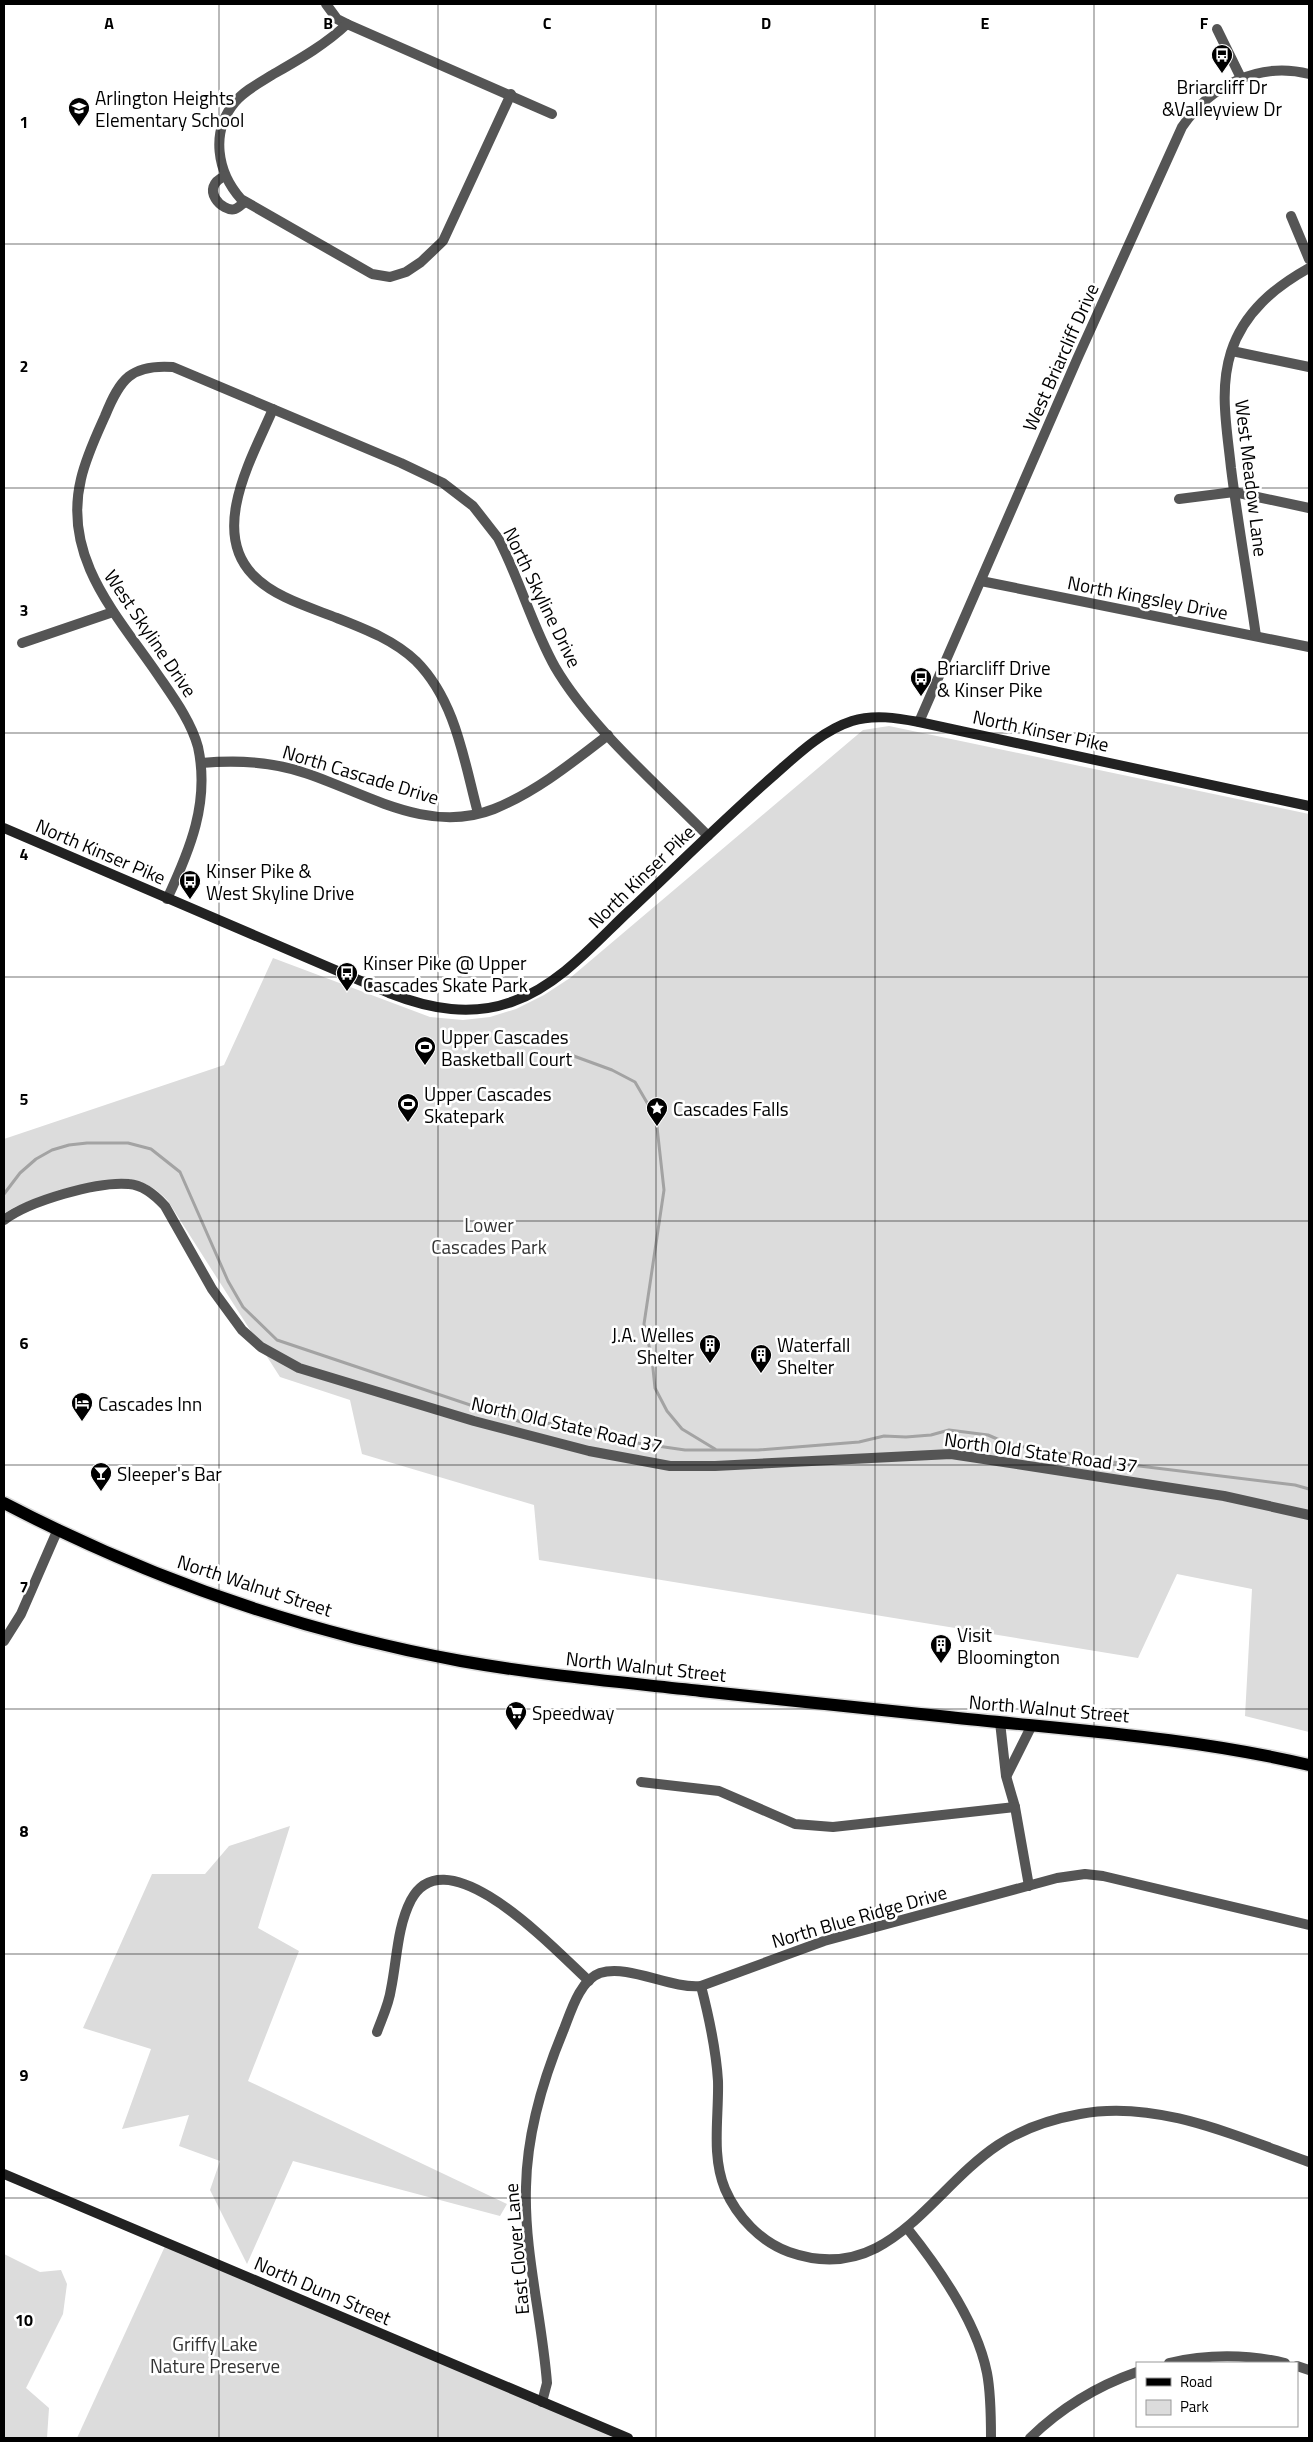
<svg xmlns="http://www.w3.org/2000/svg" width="1313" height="2442" font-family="'Titillium Web',sans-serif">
	<rect width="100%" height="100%" fill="#fff"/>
	<!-- green -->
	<g fill="#dcdcdc">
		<path d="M889,726L1309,814V1732L1245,1716L1252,1589L1177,1574L1138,1658L539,1560L534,1505L362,1454L350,1400L280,1377L168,1201C157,1189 146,1182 129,1180C106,1176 21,1199 4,1214V1139L224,1065L273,958L430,1017L463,1020L490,1017L516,1009L544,995L570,978L863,730Z"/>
		<path d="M290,1826L258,1928L299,1951L248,2081L507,2204L500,2216L293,2161L247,2264L210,2190L220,2161L179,2146L189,2115L122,2129L151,2049L83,2028L152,1874H205L229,1846Z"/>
		<path d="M166,2244L629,2438H77Z"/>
		<path d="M4,2254L40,2272L61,2270L67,2284L63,2314L26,2388L49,2408L47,2438H4Z"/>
	</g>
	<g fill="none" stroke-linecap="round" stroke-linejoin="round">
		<!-- stream -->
		<g stroke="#a3a3a3" stroke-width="3">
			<path d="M571,1055L612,1070L635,1082L656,1118L664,1190L644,1324L652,1359L655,1388L667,1411L682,1429L715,1449"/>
			<path d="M4,1194L20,1173L36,1159L52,1150L69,1145L87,1143H128L151,1149L180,1172L228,1281L243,1307L277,1340L524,1423L582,1424L623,1441L685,1450H758L859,1442L884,1436L906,1437L931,1435L949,1430L988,1435L1011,1445L1074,1454L1123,1464L1295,1485L1309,1489"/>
		</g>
		<!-- primary casing -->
		<g stroke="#dbdbdb" stroke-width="15">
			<path id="primary" d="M4,1503C146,1577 302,1632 461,1661C540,1675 621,1682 701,1691C784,1699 866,1709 949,1717C1070,1730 1191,1737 1309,1765"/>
		</g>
		<!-- street -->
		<g stroke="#555" stroke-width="10">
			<path d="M326,4L337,19L347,24L552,114"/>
			<path d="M347,24C325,45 298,60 272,75C259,83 244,91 235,102C210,132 217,172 241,199L372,274L390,277L406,272L421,262L443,241L511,94"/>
			<path d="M1217,29L1241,78"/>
			<path d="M225,176C198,188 223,213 235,209C238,208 242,204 245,202"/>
			<path d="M1291,216L1309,259"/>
			<path d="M1232,351L1309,367"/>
			<path d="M273,409C253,456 209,530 253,575C274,597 309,607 337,618C365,629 394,640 416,661C456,701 464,761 478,813"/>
			<path d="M1179,499L1234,492L1309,508"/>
			<path d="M981,581L1309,647"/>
			<path d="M1256,636C1248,580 1238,524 1231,468C1227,429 1219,390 1231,352C1244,312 1275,287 1309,268"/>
			<path d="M22,643L113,612"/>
			<path d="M919,722L1078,357L1182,127C1210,86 1259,61 1309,74"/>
			<path d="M201,763C237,760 271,761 305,773C366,793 428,835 494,809C536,792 573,762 608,735"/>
			<path d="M167,899C190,850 210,802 198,747C191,721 173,697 158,675C117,615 62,558 81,479C86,457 96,436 105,416C120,379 131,364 173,367L401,463L443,483L473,506L498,538C520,580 532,626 555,667C590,727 659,786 708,836"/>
			<path d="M4,1220C29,1201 98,1181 129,1184C143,1185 155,1195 165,1206L212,1289L242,1330L261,1347L299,1368L474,1421L589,1451L670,1466H715L951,1454L1224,1496L1309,1515"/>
			<path d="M4,1641L21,1614L58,1529"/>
			<path d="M1000,1722L1006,1776L1015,1807L1029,1886"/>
			<path d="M1007,1775L1032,1725"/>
			<path d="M641,1782L719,1791L795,1824L833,1827L1015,1807"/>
			<path d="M701,1986C709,2017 716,2048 718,2081C719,2117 711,2155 725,2189C737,2217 761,2242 789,2252C888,2287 929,2191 998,2145C1022,2129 1052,2119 1080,2114C1157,2099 1238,2137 1309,2162"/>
			<path d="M377,2032C382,2018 389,2004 391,1989C397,1960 397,1927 411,1900C447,1832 559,1954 589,1981"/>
			<path d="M907,2228C939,2268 977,2322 987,2373C991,2394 991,2417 991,2438"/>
			<path d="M1169,2363C1206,2354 1248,2354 1285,2363"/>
			<path d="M1297,2366L1309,2370"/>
			<path d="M542,2402L547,2383C542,2318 524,2252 526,2187C527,2132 543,2079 564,2029C571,2011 580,1980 600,1973C629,1964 670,1989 701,1986L824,1941L1057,1878L1085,1874L1103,1876L1309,1925"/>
			<path d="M1030,2438C1060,2409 1097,2386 1137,2372"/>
		</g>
		<!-- secondary -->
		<g stroke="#222" stroke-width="10">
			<path d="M4,828L389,993C430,1009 472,1017 514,1001C559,985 595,943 629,911C677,866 723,820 772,777C796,756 821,731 852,721C874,714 897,718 919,722L1309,806"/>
			<path d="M4,2174L628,2438"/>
		</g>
		<!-- primary -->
		<use href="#primary" stroke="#000" stroke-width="12"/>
	</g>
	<!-- grid -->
	<path fill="none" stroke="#000" stroke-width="1" stroke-opacity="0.55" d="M219,4V2438M438,4V2438M656,4V2438M875,4V2438M1094,4V2438M4,244H1309M4,488H1309M4,733H1309M4,977H1309M4,1221H1309M4,1465H1309M4,1709H1309M4,1954H1309M4,2198H1309"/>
	<!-- icons -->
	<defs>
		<g id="bus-pin" transform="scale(1.125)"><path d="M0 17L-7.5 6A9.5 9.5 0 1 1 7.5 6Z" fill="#000" stroke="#fff"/><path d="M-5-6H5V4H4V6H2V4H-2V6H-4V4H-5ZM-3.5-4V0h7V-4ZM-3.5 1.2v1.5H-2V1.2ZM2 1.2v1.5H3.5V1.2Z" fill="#fff"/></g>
		<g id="school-pin" transform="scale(1.125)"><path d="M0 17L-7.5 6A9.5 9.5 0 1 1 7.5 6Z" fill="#000" stroke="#fff"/><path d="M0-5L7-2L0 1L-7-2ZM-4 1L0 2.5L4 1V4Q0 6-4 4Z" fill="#fff"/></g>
		<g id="stadium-pin" transform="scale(1.125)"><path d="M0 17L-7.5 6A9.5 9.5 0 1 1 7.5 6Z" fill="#000" stroke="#fff"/><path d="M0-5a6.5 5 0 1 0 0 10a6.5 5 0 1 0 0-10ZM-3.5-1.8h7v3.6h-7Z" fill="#fff"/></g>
		<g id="sight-pin" transform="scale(1.125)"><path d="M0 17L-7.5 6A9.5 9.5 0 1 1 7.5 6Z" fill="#000" stroke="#fff"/><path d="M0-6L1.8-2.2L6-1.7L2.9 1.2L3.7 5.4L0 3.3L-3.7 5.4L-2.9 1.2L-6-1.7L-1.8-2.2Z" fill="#fff"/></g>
		<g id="building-pin" transform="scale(1.125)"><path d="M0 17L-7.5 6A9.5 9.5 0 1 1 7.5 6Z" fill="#000" stroke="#fff"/><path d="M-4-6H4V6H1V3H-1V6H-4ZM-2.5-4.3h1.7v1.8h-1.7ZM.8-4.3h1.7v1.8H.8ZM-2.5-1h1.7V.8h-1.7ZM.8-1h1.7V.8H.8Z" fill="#fff"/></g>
		<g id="hotel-pin" transform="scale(1.125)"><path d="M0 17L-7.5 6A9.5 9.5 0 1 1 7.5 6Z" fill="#000" stroke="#fff"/><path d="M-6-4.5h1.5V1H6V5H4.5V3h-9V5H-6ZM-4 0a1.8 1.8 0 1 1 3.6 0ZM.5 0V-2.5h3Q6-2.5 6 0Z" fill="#fff"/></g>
		<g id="bar-pin" transform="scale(1.125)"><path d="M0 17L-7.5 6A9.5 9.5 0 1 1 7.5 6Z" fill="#000" stroke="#fff"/><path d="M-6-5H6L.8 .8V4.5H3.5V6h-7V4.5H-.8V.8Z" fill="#fff"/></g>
		<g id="supermarket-pin" transform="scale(1.125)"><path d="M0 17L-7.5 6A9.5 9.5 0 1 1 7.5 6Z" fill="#000" stroke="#fff"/><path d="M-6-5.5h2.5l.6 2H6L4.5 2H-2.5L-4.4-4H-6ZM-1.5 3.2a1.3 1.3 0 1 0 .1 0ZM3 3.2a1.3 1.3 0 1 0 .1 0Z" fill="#fff"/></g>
	</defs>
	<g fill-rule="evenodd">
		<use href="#bus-pin" x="1222" y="55"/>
		<use href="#school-pin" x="79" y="108"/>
		<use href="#bus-pin" x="921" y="678"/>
		<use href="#bus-pin" x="190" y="881"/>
		<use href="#bus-pin" x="347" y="973"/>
		<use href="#stadium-pin" x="425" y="1047"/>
		<use href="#stadium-pin" x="408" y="1104"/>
		<use href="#sight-pin" x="657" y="1108"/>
		<use href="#building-pin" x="710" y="1345"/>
		<use href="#building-pin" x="761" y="1355"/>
		<use href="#hotel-pin" x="82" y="1403"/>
		<use href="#bar-pin" x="101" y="1473"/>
		<use href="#building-pin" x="941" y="1645"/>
		<use href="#supermarket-pin" x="516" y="1712"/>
	</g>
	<g text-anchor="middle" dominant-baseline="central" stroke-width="5" stroke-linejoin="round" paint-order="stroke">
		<!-- poi labels -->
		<g font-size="19" fill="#000" stroke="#fff" text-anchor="start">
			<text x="1222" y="86" text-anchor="middle">Briarcliff Dr<tspan x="1222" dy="22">&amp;Valleyview Dr</tspan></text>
			<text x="95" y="97">Arlington Heights<tspan x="95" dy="22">Elementary School</tspan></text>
			<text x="937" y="667">Briarcliff Drive<tspan x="937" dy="22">&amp; Kinser Pike</tspan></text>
			<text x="206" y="870">Kinser Pike &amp;<tspan x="206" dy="22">West Skyline Drive</tspan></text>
			<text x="363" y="962">Kinser Pike @ Upper<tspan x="363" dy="22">Cascades Skate Park</tspan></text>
			<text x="441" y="1036">Upper Cascades<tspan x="441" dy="22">Basketball Court</tspan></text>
			<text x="424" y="1093">Upper Cascades<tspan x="424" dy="22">Skatepark</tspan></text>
			<text x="673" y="1108">Cascades Falls</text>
			<text x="694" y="1334" text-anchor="end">J.A. Welles<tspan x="694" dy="22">Shelter</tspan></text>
			<text x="777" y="1344">Waterfall<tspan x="777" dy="22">Shelter</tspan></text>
			<text x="98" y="1403">Cascades Inn</text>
			<text x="117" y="1473">Sleeper's Bar</text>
			<text x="957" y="1634">Visit<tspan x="957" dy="22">Bloomington</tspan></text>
			<text x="532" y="1712">Speedway</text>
		</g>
		<!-- street labels -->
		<g font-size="19" fill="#000" stroke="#fff">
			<text transform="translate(1060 357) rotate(-66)">West Briarcliff Drive</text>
			<text transform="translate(1252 478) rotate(83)">West Meadow Lane</text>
			<text transform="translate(543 597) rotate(64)">North Skyline Drive</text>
			<text transform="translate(1148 597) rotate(11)">North Kingsley Drive</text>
			<text transform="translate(151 633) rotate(56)">West Skyline Drive</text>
			<text transform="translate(1041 730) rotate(12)">North Kinser Pike</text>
			<text transform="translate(361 774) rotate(17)">North Cascade Drive</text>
			<text transform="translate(101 851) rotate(23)">North Kinser Pike</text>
			<text transform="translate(641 876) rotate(-44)">North Kinser Pike</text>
			<text transform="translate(567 1424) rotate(13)">North Old State Road 37</text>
			<text transform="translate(1041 1452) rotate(8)">North Old State Road 37</text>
			<text transform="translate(255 1585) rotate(18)">North Walnut Street</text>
			<text transform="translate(646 1666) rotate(6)">North Walnut Street</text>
			<text transform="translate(1049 1708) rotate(5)">North Walnut Street</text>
			<text transform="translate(859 1916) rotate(-16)">North Blue Ridge Drive</text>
			<text transform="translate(516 2249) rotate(-95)">East Clover Lane</text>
			<text transform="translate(323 2290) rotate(23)">North Dunn Street</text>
		</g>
		<!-- park labels -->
		<g font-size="19" fill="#333" stroke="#fff">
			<text x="489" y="1224">Lower<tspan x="489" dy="22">Cascades Park</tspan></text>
			<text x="215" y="2343">Griffy Lake<tspan x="215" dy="22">Nature Preserve</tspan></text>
		</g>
	</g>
	<g font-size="16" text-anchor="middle" font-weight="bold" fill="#000" stroke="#fff" stroke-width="5" stroke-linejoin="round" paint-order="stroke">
		<text x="109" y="29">A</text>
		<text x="328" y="29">B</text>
		<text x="547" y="29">C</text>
		<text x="766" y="29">D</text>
		<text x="985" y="29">E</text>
		<text x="1204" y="29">F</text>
		<text x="24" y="128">1</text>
		<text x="24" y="372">2</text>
		<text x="24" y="616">3</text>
		<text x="24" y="860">4</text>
		<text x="24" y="1105">5</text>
		<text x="24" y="1349">6</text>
		<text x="24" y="1593">7</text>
		<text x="24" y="1837">8</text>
		<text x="24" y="2081">9</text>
		<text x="24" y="2326">10</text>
	</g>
	<!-- border -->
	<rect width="1313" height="2442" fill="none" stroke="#000000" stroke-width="10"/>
	<!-- legend -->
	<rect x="1136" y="2362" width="162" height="65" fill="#ffffff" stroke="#999999"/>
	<rect x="1146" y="2378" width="25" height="8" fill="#000000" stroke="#999999"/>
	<text x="1180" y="2387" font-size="15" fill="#000000">Road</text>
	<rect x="1146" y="2400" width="25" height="15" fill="#dcdcdc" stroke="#999999"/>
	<text x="1180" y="2412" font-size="15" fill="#000000">Park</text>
</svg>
